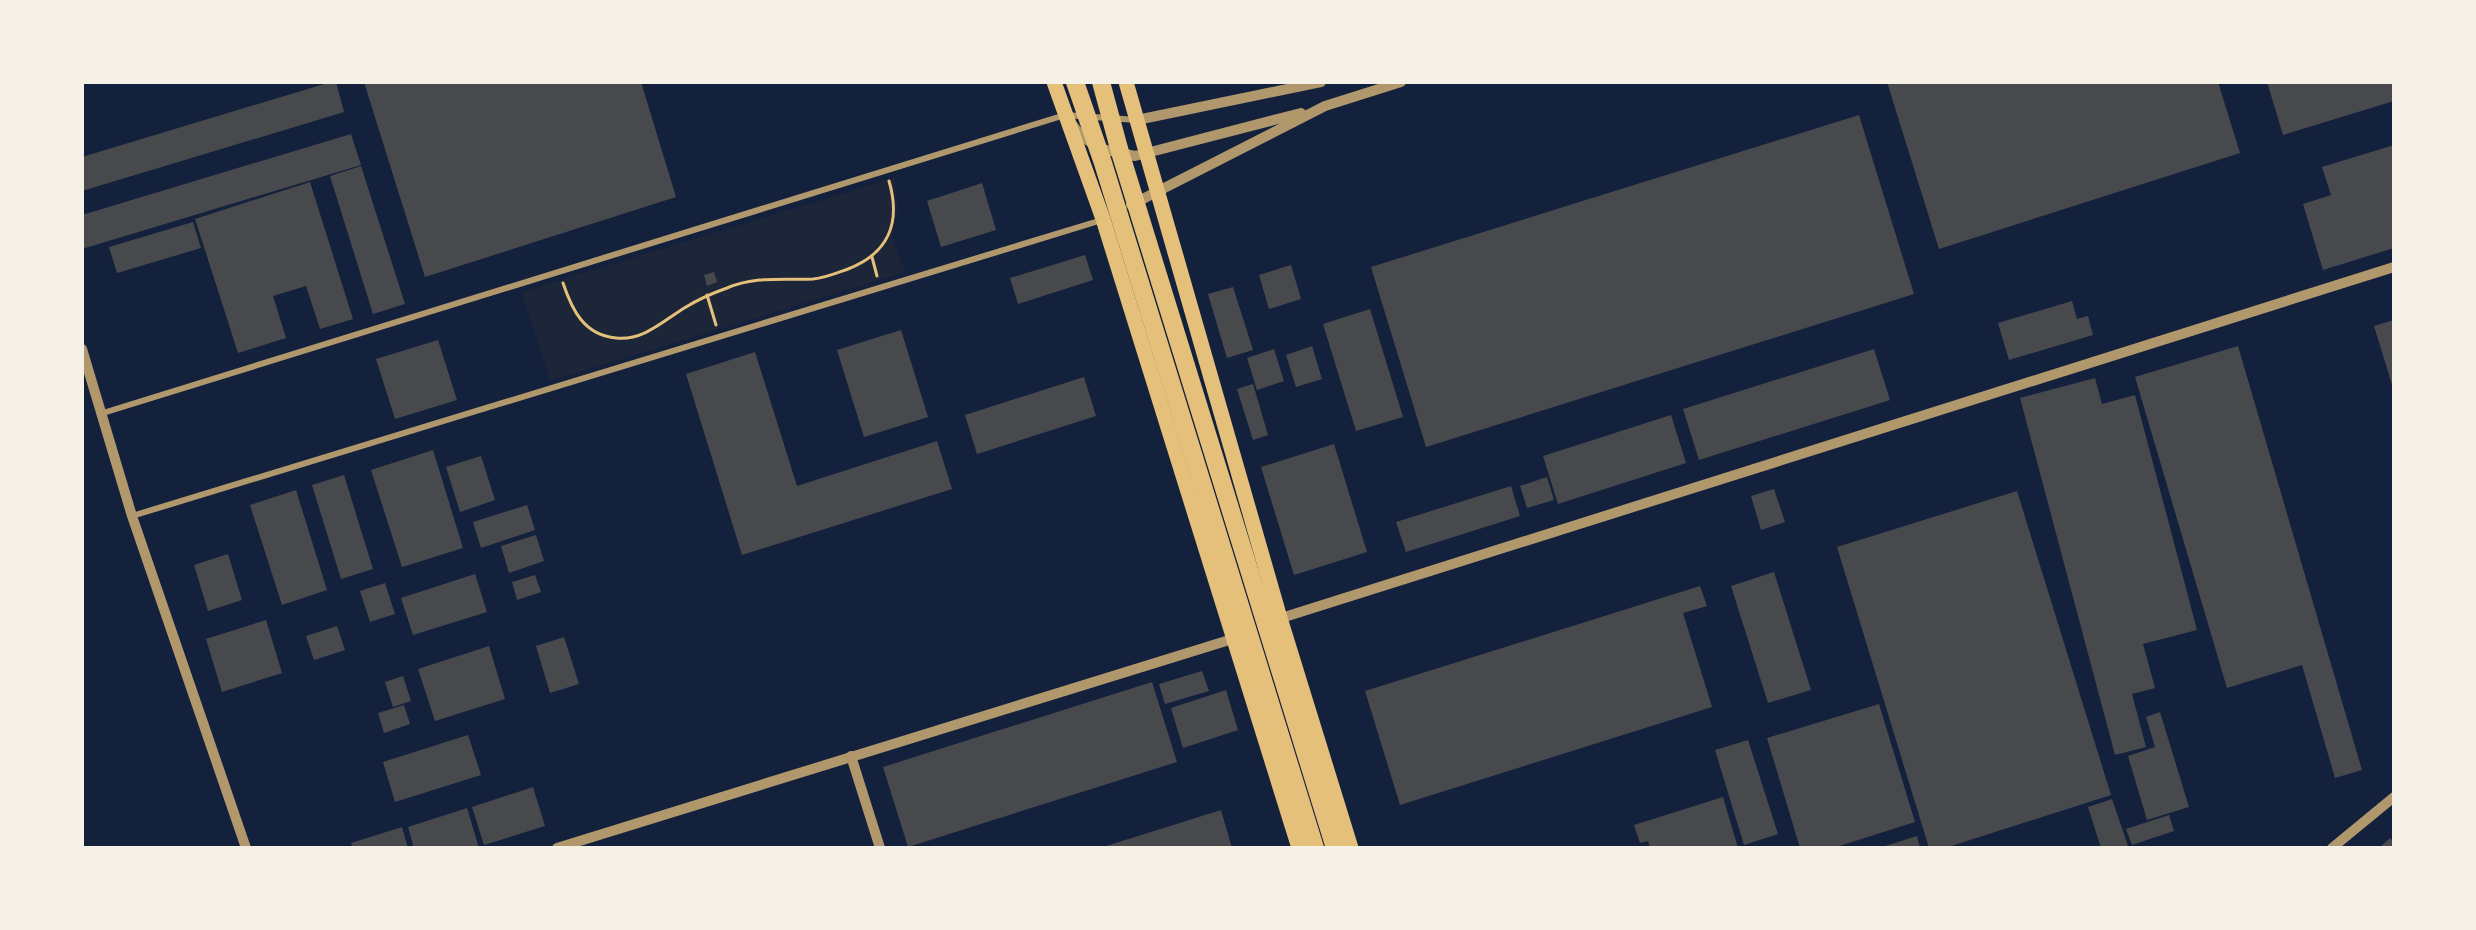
<svg xmlns="http://www.w3.org/2000/svg" width="2476" height="930" font-family="Helvetica,sans-serif">
	<rect width="100%" height="100%" fill="#14213d"/>
	<!-- green -->
	<path fill="#1d2539" d="M894,178L898,207L892,234L905,272L550,381L522,292Z"/>
	<!-- building -->
	<g fill="#48494c">
		<path d="M331,82H336L344,112L82,191V157Z"/>
		<path d="M364,82H641L676,197L425,277Z"/>
		<path d="M1887,82H2218L2240,153L1939,249Z"/>
		<path d="M2267,82H2394V101L2283,135Z"/>
		<path d="M1859,115L1914,294L1426,447L1371,267Z"/>
		<path d="M351,134L361,165L82,249V215Z"/>
		<path d="M2394,145V248L2323,270L2303,204L2331,195L2322,167Z"/>
		<path d="M361,166L405,304L373,314L330,176Z"/>
		<path d="M310,182L353,319L320,329L306,286L273,296L286,338L238,353L195,219Z"/>
		<path d="M982,183L996,230L941,247L927,201Z"/>
		<path d="M193,222L201,248L117,273L109,247Z"/>
		<path d="M1085,255L1093,280L1018,304L1010,278Z"/>
		<path d="M1291,265L1301,299L1269,309L1259,275Z"/>
		<path d="M714,272L717,282L707,286L704,275Z"/>
		<path d="M1233,287L1253,350L1227,358L1208,294Z"/>
		<path d="M2072,301L2077,319L2088,316L2093,335L2009,360L1998,323Z"/>
		<path d="M1370,309L1403,417L1356,431L1323,324Z"/>
		<path d="M2394,320V388H2393L2374,326Z"/>
		<path d="M901,330L928,417L864,437L837,350Z"/>
		<path d="M438,340L457,400L395,419L376,359Z"/>
		<path d="M1312,346L1322,379L1296,387L1286,355Z"/>
		<path d="M2238,346L2362,770L2335,778L2302,665L2227,688L2135,377Z"/>
		<path d="M1274,349L1284,381L1257,390L1247,358Z"/>
		<path d="M1874,349L1890,400L1699,460L1683,409Z"/>
		<path d="M755,352L797,486L937,441L952,489L742,555L686,374Z"/>
		<path d="M1084,377L1096,416L977,454L965,415Z"/>
		<path d="M2095,378L2102,404L2135,395L2197,630L2143,644L2155,688L2132,694L2146,747L2115,755L2020,398Z"/>
		<path d="M1253,384L1268,435L1253,440L1237,389Z"/>
		<path d="M1671,415L1686,463L1558,504L1543,456Z"/>
		<path d="M1334,444L1367,552L1294,575L1261,467Z"/>
		<path d="M433,450L463,548L402,567L371,470Z"/>
		<path d="M481,456L495,500L460,512L446,467Z"/>
		<path d="M344,475L373,569L341,579L312,485Z"/>
		<path d="M1547,477L1554,500L1527,508L1520,486Z"/>
		<path d="M1511,486L1520,516L1406,552L1396,522Z"/>
		<path d="M1774,489L1785,522L1761,530L1751,496Z"/>
		<path d="M296,490L327,590L282,605L250,505Z"/>
		<path d="M2017,491L2111,795L1945,848H1929L1837,547Z"/>
		<path d="M527,505L535,530L481,548L473,522Z"/>
		<path d="M536,535L544,561L509,573L501,546Z"/>
		<path d="M228,554L242,600L208,611L194,565Z"/>
		<path d="M1774,572L1811,690L1768,703L1731,586Z"/>
		<path d="M475,574L487,612L413,635L401,598Z"/>
		<path d="M535,575L541,592L517,600L512,582Z"/>
		<path d="M385,583L395,614L370,622L360,591Z"/>
		<path d="M1700,586L1707,606L1683,613L1712,707L1400,805L1365,691Z"/>
		<path d="M266,620L282,673L222,692L206,639Z"/>
		<path d="M337,626L345,650L314,660L306,636Z"/>
		<path d="M564,637L579,684L550,693L536,646Z"/>
		<path d="M489,646L505,699L435,721L418,669Z"/>
		<path d="M1202,671L1209,691L1165,704L1159,684Z"/>
		<path d="M403,676L411,701L393,707L385,682Z"/>
		<path d="M1152,682L1177,762L908,847L883,767Z"/>
		<path d="M1226,690L1238,730L1183,748L1171,708Z"/>
		<path d="M1879,704L1915,822L1833,848H1800L1767,738Z"/>
		<path d="M404,705L410,724L384,733L378,713Z"/>
		<path d="M2160,712L2189,807L2147,820L2128,756L2155,747L2146,717Z"/>
		<path d="M468,735L481,775L395,802L383,762Z"/>
		<path d="M1748,740L1778,834L1744,845L1715,750Z"/>
		<path d="M533,787L545,826L484,845L472,807Z"/>
		<path d="M1723,797L1738,848H1650L1648,841L1640,843L1634,825Z"/>
		<path d="M2112,799L2128,846L2124,848H2101L2088,807Z"/>
		<path d="M467,808L479,848H414L408,827Z"/>
		<path d="M1221,810L1232,848H1103V847Z"/>
		<path d="M2169,815L2174,831L2132,845L2126,829Z"/>
		<path d="M402,827L408,848H353L351,843Z"/>
		<path d="M1917,836L1920,848H1882V847Z"/>
		<path d="M2390,838L2394,843V848H2379Z"/>
	</g>
	<g fill="none" stroke-linecap="round" stroke-linejoin="round">
		<!-- path -->
		<g stroke="#e5c07b" stroke-width="3">
			<path d="M872,257L877,276"/>
			<path d="M563,283C572,310 584,335 616,338C644,341 664,320 686,307C699,299 713,293 727,288C756,276 782,280 813,279C825,278 837,273 848,269C889,253 901,222 889,181"/>
			<path d="M707,295L716,325"/>
		</g>
		<!-- minor -->
		<g stroke="#b1986c" stroke-width="6">
			<path d="M103,413L1065,115L1137,120"/>
			<path d="M132,516L1102,220"/>
		</g>
		<!-- tertiary -->
		<g stroke="#b1986c" stroke-width="10">
			<path d="M1137,120L1321,82"/>
			<path d="M1072,124L1081,136L1101,149L1135,156L1301,113"/>
			<path d="M1131,205L1325,106L1401,82"/>
			<path d="M82,349L132,516L246,848"/>
			<path d="M1275,620L2394,267"/>
			<path d="M851,756L880,848"/>
			<path d="M557,848L1239,637"/>
			<path d="M2332,848L2394,797"/>
		</g>
		<!-- primary -->
		<g stroke="#e5c07b" stroke-width="15">
			<path d="M1054,82L1103,219L1299,848"/>
			<path d="M1126,82L1280,618L1351,848"/>
		</g>
		<!-- motorway -->
		<g stroke="#e5c07b" stroke-width="18">
			<path d="M1075,82L1103,163L1315,848"/>
			<path d="M1101,82L1120,152L1335,848"/>
		</g>
	</g>
	<!-- border -->
	<rect width="2476" height="930" fill="none" stroke="#f6f1e7" stroke-width="168"/>
</svg>
